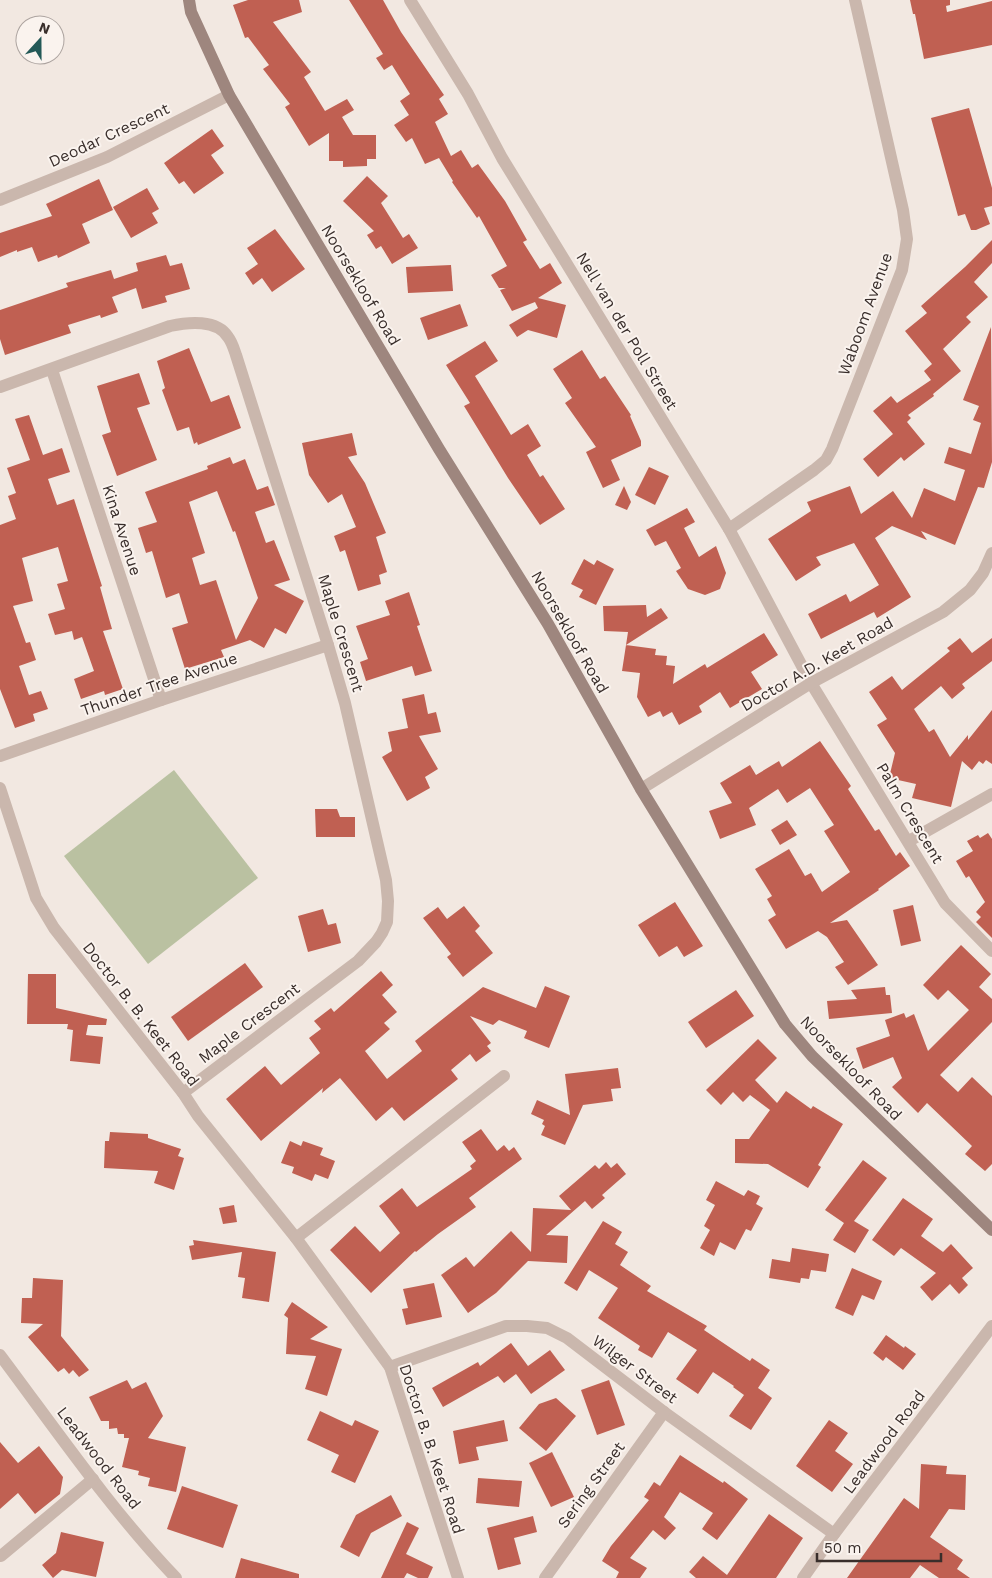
<svg xmlns="http://www.w3.org/2000/svg" width="992" height="1578" font-family="'Work Sans',sans-serif">
	<rect width="100%" height="100%" fill="#f2e8e1"/>
	<!-- green -->
	<path fill="#bac1a1" d="M174,770L258,878L148,964L64,856Z"/>
	<!-- building -->
	<g fill="#c06052" fill-rule="evenodd">
		<path d="M248,0H299L302,12L273,22L311,72L304,77L325,111L347,99L354,110L342,117L353,135H376V159H367V166L343,167V161H329V133L309,146L285,107L290,104L263,69L269,65L248,37L245,38L233,5Z"/>
		<path d="M349,0H383L401,32L444,95L439,99L448,114L435,122L451,156L461,150L472,168L478,164L505,201L527,240L523,242L540,269L550,263L562,283L538,298L566,305L557,338L528,330L517,337L509,325L538,308L535,302L512,311L500,290L506,288H499L491,275L507,266L479,216L477,218L452,182L453,181L439,158L425,164L412,138L406,142L394,125L409,115L400,101L410,94L392,65L384,70L376,58L383,54Z"/>
		<path d="M910,0H950V5L946,6L947,12L992,1V45L924,59L915,14H913Z"/>
		<path d="M969,108L992,188V206L984,208L990,224L976,230H971L965,214L958,216L931,118Z"/>
		<path d="M212,129L224,146L211,155L224,173L194,194L184,181L179,184L164,163Z"/>
		<path d="M367,176L388,196L381,203L403,238L409,234L418,248L392,264L381,246L376,249L367,235L374,231L343,201Z"/>
		<path d="M99,179L113,210L82,224L90,243L58,258L57,255L38,262L32,247L17,252V250L0,257V233L52,216L46,204Z"/>
		<path d="M147,188L159,209L152,213L158,223L131,238L113,207Z"/>
		<path d="M275,229L305,269L272,292L262,278L253,285L245,273L258,264L247,248Z"/>
		<path d="M992,240V263L974,282L988,297L966,317L971,322L943,349L961,371L933,394L934,396L908,415L911,418L907,422L925,444L904,461L901,457L878,477L863,459L893,434L873,411L891,396L897,403L931,380L924,371L932,364L905,331L927,313L921,306L965,267Z"/>
		<path d="M166,255L170,266L182,263L190,289L165,296L167,302L142,309L136,288L112,297L118,312L101,318L100,315L68,325L71,333L5,355L0,339V310L68,287L66,283L111,270L114,279L138,271L136,263Z"/>
		<path d="M451,265L453,291L408,293L406,267Z"/>
		<path d="M460,304L468,326L428,340L420,318Z"/>
		<path d="M991,327L992,462L984,488L978,487L955,545L921,531L927,540L892,526L875,538L911,597L877,618L874,612L821,639L808,614L846,594L850,602L879,585L854,543L816,557L821,565L796,581L768,539L811,511L807,502L850,486L861,514L893,491L912,518L924,488L955,501L965,470L944,463L949,447L971,454L981,423L973,420L979,406L963,400Z"/>
		<path d="M485,341L498,361L475,376L511,435L528,424L541,446L527,455L540,477L543,475L565,509L540,525L508,478L464,406L470,403L446,365Z"/>
		<path d="M189,348L211,402L229,395L241,428L198,445L197,442L194,444L189,427L177,431L162,390L165,388L157,361Z"/>
		<path d="M582,350L600,379L605,376L631,415L630,416L641,441V446L611,460L620,480L603,488L586,452L596,447L565,403L572,398L553,369Z"/>
		<path d="M139,373L150,404L137,408L157,460L117,476L102,435L111,432L97,386Z"/>
		<path d="M29,415L43,455L62,448L70,472L48,479L57,505L74,499L102,586L100,587L112,629L103,631L123,689L105,695L104,691L81,699L74,679L94,671L82,637L74,640L72,631L55,635L48,614L65,609L57,584L68,581L58,547L22,558L33,601L13,606L26,643L30,642L36,660L19,666L29,695L41,691L48,709L33,714L35,721L15,728L0,689V525L16,519L8,496L16,493L7,468L30,460L15,419Z"/>
		<path d="M352,433L357,455L348,457L365,483L386,533L376,537L387,572L379,575L381,584L358,591L345,550L340,552L334,536L356,527L342,494L328,503L309,475L302,443Z"/>
		<path d="M230,457L233,464L245,459L257,490L268,486L275,505L255,512L266,543L274,540L290,580L274,585L304,601L286,634L275,628L264,648L250,640L221,650L224,657L185,669L172,628L188,623L179,593L166,598L152,551L146,553L138,528L157,522L145,492L208,469L207,466ZM217,491L233,532L235,531L258,598L236,640L216,580L200,585L192,558L205,553L189,502Z"/>
		<path d="M649,467L669,476L655,505L635,495Z"/>
		<path d="M624,486L631,502L627,510L615,505Z"/>
		<path d="M687,508L695,522L684,528L699,557L716,546L726,573L720,589L705,595L688,589L676,571L681,568L666,541L655,546L646,530Z"/>
		<path d="M584,559L594,565L597,560L614,569L596,605L579,597L583,590L571,584Z"/>
		<path d="M409,592L420,625L417,626L432,671L415,676L412,666L366,681L360,662L368,659L356,626L390,615L385,601Z"/>
		<path d="M646,605L647,617L661,608L668,618L626,645L656,649L655,655L667,656L666,665L675,666L673,684L705,664L707,668L764,633L778,655L751,672L762,689L730,708L720,692L699,706L702,712L679,725L672,712L663,717L660,711L648,717L637,697L640,673L622,671L628,632L604,631L603,606Z"/>
		<path d="M960,638L972,653L992,638V661L962,684L965,688L952,699L941,686L914,709L929,732L934,729L950,757L968,735V740L992,710V764L986,760L983,764L979,761L972,770L962,761L951,807L912,798L916,784L889,778L895,753L877,725L887,719L869,692L892,676L902,690L950,651L947,648Z"/>
		<path d="M424,694L428,714L436,712L441,732L419,736L438,769L425,777L430,788L407,801L382,757L392,751L388,732L408,728L402,699Z"/>
		<path d="M820,741L851,786L848,789L875,831L879,829L896,856L900,852L910,866L878,889L879,890L830,923L847,920L878,965L848,985L835,967L844,962L827,937L818,931L786,949L768,920L776,915L767,899L772,896L755,869L789,849L805,876L811,873L822,892L850,872L824,831L834,825L810,788L787,803L778,789L749,808L756,825L720,839L709,811L732,803L720,783L750,765L756,775L779,761L782,767Z"/>
		<path d="M315,809H337L340,817H355V837H316Z"/>
		<path d="M787,820L797,835L780,845L771,830Z"/>
		<path d="M988,833L992,839V938L976,922L981,917L976,912L985,902L969,876L966,878L956,861L973,851L967,841L978,835L980,838Z"/>
		<path d="M675,902L703,946L684,957L677,946L659,957L638,925Z"/>
		<path d="M913,905L921,941L901,946L893,910Z"/>
		<path d="M464,906L480,926L475,931L493,953L463,977L447,957L451,954L423,918L438,907L447,919Z"/>
		<path d="M323,909L328,925L336,923L341,943L308,952L298,916Z"/>
		<path d="M961,945L991,974L979,987L992,999V1022L940,1075L958,1092L972,1077L992,1096V1164L985,1171L965,1154L972,1146L927,1103L918,1113L892,1087L902,1078L893,1057L863,1069L856,1048L890,1036L885,1020L904,1013L906,1018L914,1014L928,1051L969,1010L948,990L938,1000L923,985Z"/>
		<path d="M245,963L263,987L188,1041L171,1017Z"/>
		<path d="M381,971L393,985L382,995L397,1012L384,1023L390,1029L365,1051L387,1079L422,1051L415,1041L483,987L536,1008L545,986L570,996L549,1048L524,1038L527,1031L499,1020L493,1025L470,1016L491,1043L487,1046L491,1051L476,1062L470,1054L451,1070L458,1079L404,1121L392,1107L376,1121L340,1078L322,1093L323,1088L261,1141L226,1099L265,1066L281,1085L320,1053L309,1038L321,1029L314,1021L331,1008L334,1012Z"/>
		<path d="M28,974H56V1008L107,1019L106,1025H88L86,1035L103,1037L100,1064L70,1061L73,1030L67,1029L68,1024H27Z"/>
		<path d="M885,987L886,995H890L892,1013L829,1019L827,1001L857,999L851,990Z"/>
		<path d="M736,990L754,1016L706,1048L688,1022Z"/>
		<path d="M758,1039L777,1058L755,1080L777,1103L786,1091L811,1109L813,1106L843,1124L818,1165L821,1167L808,1188L768,1164L735,1163V1139H749L770,1110L750,1095L743,1102L733,1092L721,1105L706,1090Z"/>
		<path d="M618,1068L621,1088L611,1089L613,1101L583,1105L565,1145L541,1135L545,1126L542,1124L544,1120L531,1114L537,1100L570,1115L565,1074Z"/>
		<path d="M481,1129L497,1151L504,1145L509,1151L514,1147L522,1159L469,1198L476,1207L438,1234L416,1252L415,1251L371,1293L330,1250L355,1226L380,1252L400,1233L379,1206L402,1188L417,1207L472,1169L470,1166L476,1161L462,1142Z"/>
		<path d="M110,1132L148,1134V1138L181,1149L178,1156L184,1158L174,1190L154,1183L158,1171L104,1168L105,1141H109Z"/>
		<path d="M290,1141L301,1146L303,1141L323,1148L320,1155L335,1161L328,1179L315,1174L312,1181L292,1173L294,1167L281,1163Z"/>
		<path d="M863,1160L887,1178L854,1221L869,1230L855,1253L833,1240L844,1223L825,1210Z"/>
		<path d="M606,1162L611,1168L617,1163L626,1174L602,1195L605,1198L592,1209L585,1201L546,1235L568,1236L567,1263L528,1261L496,1293L468,1313L441,1275L466,1257L474,1267L511,1231L531,1252L533,1208L571,1210L559,1196L595,1165L599,1169Z"/>
		<path d="M716,1181L744,1196L748,1190L760,1196L756,1204L763,1208L751,1231L746,1229L735,1250L720,1242L714,1256L700,1248L710,1230L704,1226L715,1205L706,1200Z"/>
		<path d="M903,1198L933,1219L921,1236L943,1252L951,1244L973,1268L962,1278L968,1285L959,1294L950,1284L932,1301L920,1287L936,1273L901,1248L894,1256L872,1240Z"/>
		<path d="M234,1205L237,1222L223,1224L219,1208Z"/>
		<path d="M603,1221L622,1232L615,1244L628,1252L620,1265L651,1286L647,1291L707,1326L704,1330L750,1361L752,1358L770,1370L758,1388L772,1398L751,1430L729,1416L744,1395L733,1387L734,1386L713,1372L698,1394L676,1379L697,1350L668,1332L652,1358L638,1350L640,1346L598,1318L618,1288L589,1270L577,1291L564,1283Z"/>
		<path d="M193,1240L276,1252L269,1302L242,1298L245,1278L238,1277L242,1252L192,1260L189,1246L194,1245Z"/>
		<path d="M792,1248L829,1254L826,1272L811,1270L809,1279L801,1278L800,1283L769,1278L772,1259L790,1262Z"/>
		<path d="M852,1268L882,1281L874,1300L862,1295L853,1316L835,1308Z"/>
		<path d="M33,1278L63,1280L61,1336L89,1370L79,1377L73,1370L69,1374L64,1368L58,1372L28,1337L43,1324L21,1323L22,1298H32Z"/>
		<path d="M434,1283L442,1317L406,1325L402,1309L408,1308L403,1289Z"/>
		<path d="M292,1302L328,1327L310,1339L342,1349L327,1396L305,1389L316,1356L286,1354L288,1318L284,1315Z"/>
		<path d="M886,1335L904,1348L905,1346L916,1354L903,1370L886,1357L883,1361L873,1353Z"/>
		<path d="M511,1343L528,1366L550,1350L565,1370L531,1394L516,1374L504,1383L498,1376L443,1407L432,1388L478,1362L480,1366Z"/>
		<path d="M127,1380L132,1389L146,1382L163,1416L148,1438L186,1447L176,1492L148,1486L150,1478L138,1475L139,1471L122,1467L129,1438H124V1434H118L117,1428L109,1429V1421H101L89,1397Z"/>
		<path d="M609,1380L625,1425L597,1435L581,1390Z"/>
		<path d="M556,1398L576,1416L546,1451L519,1428L539,1404Z"/>
		<path d="M320,1411L352,1426L355,1420L379,1431L355,1483L331,1472L339,1455L307,1440Z"/>
		<path d="M504,1420L508,1441L476,1447L479,1460L459,1464L453,1431Z"/>
		<path d="M829,1420L848,1433L835,1451L853,1464L832,1492L796,1466Z"/>
		<path d="M0,1442L18,1463L39,1446L63,1477L60,1494L35,1514L18,1493L0,1509Z"/>
		<path d="M552,1452L574,1497L551,1507L529,1463Z"/>
		<path d="M680,1455L723,1483L724,1481L748,1499L717,1540L702,1529L713,1513L680,1492L664,1517L676,1528L665,1540L653,1530L630,1558L647,1568L640,1578H616L619,1572L602,1561L611,1546L649,1500L644,1497L654,1482L660,1486Z"/>
		<path d="M921,1464L947,1466L946,1474L966,1475L965,1510L949,1509L930,1537L963,1560L957,1569L970,1578H939L920,1565L910,1578H847L904,1498L919,1509Z"/>
		<path d="M478,1478L522,1481L519,1507L476,1503Z"/>
		<path d="M182,1486L238,1505L223,1548L167,1529Z"/>
		<path d="M391,1495L402,1516L371,1533L359,1557L340,1547L356,1515Z"/>
		<path d="M769,1514L803,1538L776,1578H696L689,1572L703,1556L727,1575Z"/>
		<path d="M533,1516L537,1532L514,1538L521,1564L498,1570L487,1528Z"/>
		<path d="M407,1522L419,1528L406,1554L433,1567L428,1578H418L407,1573L404,1578H381Z"/>
		<path d="M61,1532L104,1542L96,1577L62,1570L53,1578L42,1565L56,1553Z"/>
		<path d="M241,1558L299,1574V1578H235Z"/>
	</g>
	<g fill="none" stroke-linecap="round" stroke-linejoin="round">
		<!-- street -->
		<g stroke="#cab7ad" stroke-width="12">
			<path d="M410,0L468,94L502,158L729,529L811,683L945,903L992,951"/>
			<path d="M0,200L107,157L229,95"/>
			<path d="M52,370L161,700"/>
			<path d="M0,387L170,326C188,322 217,319 228,337C232,342 234,349 236,355L328,645L345,703L386,880L388,901L387,922L382,933L376,942L358,961L183,1093"/>
			<path d="M729,529L814,470L826,460L832,449L902,270L907,239L903,210L855,0"/>
			<path d="M0,756L161,700L328,645"/>
			<path d="M0,788L36,898L54,928L183,1093L198,1116L296,1238L390,1367L458,1578"/>
			<path d="M641,789L811,683L943,612L970,590L983,573L992,553"/>
			<path d="M909,841L992,794"/>
			<path d="M296,1238L504,1076"/>
			<path d="M0,1355C57,1431 111,1510 176,1578"/>
			<path d="M390,1367L506,1326H527L547,1328L567,1338L664,1412L834,1534"/>
			<path d="M1,1556L93,1479"/>
			<path d="M545,1578L664,1412"/>
			<path d="M803,1578L834,1534L992,1326"/>
		</g>
		<!-- secondary -->
		<path stroke="#9e867e" stroke-width="12" d="M189,0L191,12L229,95L439,449L548,624L641,789L785,1024L812,1056L992,1230"/>
	</g>
	<g text-anchor="middle" dominant-baseline="central" stroke-width="4" stroke-linejoin="round" paint-order="stroke">
		<!-- street labels -->
		<g font-size="16" fill="#392e2b" stroke="#faf3ee">
			<text transform="translate(109 135) rotate(-25)">Deodar Crescent</text>
			<text transform="translate(361 285) rotate(59)">Noorsekloof Road</text>
			<text transform="translate(865 314) rotate(-70)">Waboom Avenue</text>
			<text transform="translate(627 331) rotate(59)">Nell van der Poll Street</text>
			<text transform="translate(122 530) rotate(72)">Kina Avenue</text>
			<text transform="translate(570 632) rotate(60)">Noorsekloof Road</text>
			<text transform="translate(341 633) rotate(73)">Maple Crescent</text>
			<text transform="translate(817 664) rotate(-30)">Doctor A.D. Keet Road</text>
			<text transform="translate(159 684) rotate(-19)">Thunder Tree Avenue</text>
			<text transform="translate(910 813) rotate(59)">Palm Crescent</text>
			<text transform="translate(141 1014) rotate(52)">Doctor B. B. Keet Road</text>
			<text transform="translate(249 1023) rotate(-37)">Maple Crescent</text>
			<text transform="translate(851 1068) rotate(46)">Noorsekloof Road</text>
			<text transform="translate(635 1369) rotate(37)">Wilger Street</text>
			<text transform="translate(884 1442) rotate(-53)">Leadwood Road</text>
			<text transform="translate(432 1449) rotate(72)">Doctor B. B. Keet Road</text>
			<text transform="translate(99 1458) rotate(52)">Leadwood Road</text>
			<text transform="translate(591 1485) rotate(-54)">Sering Street</text>
		</g>
	</g>
	<!-- north arrow -->
	<g transform="translate(40 40) rotate(21)"><circle r="24" fill="#faf3ee" stroke="#ada4a0"/>
	<path d="M0-4L9 19L0 12L-9 19Z" fill="#235957"/>
	<text y="-8" font-size="14" font-weight="bold" text-anchor="middle" fill="#392e2b">N</text>
	</g>
	<!-- scale -->
	<path d="M817 1553v8h124v-8" fill="none" stroke="#392e2b" stroke-width="2.5"/>
	<text x="824" y="1553" font-size="15" fill="#392e2b" stroke="#faf3ee" stroke-width="4" paint-order="stroke">50 m</text>
</svg>
